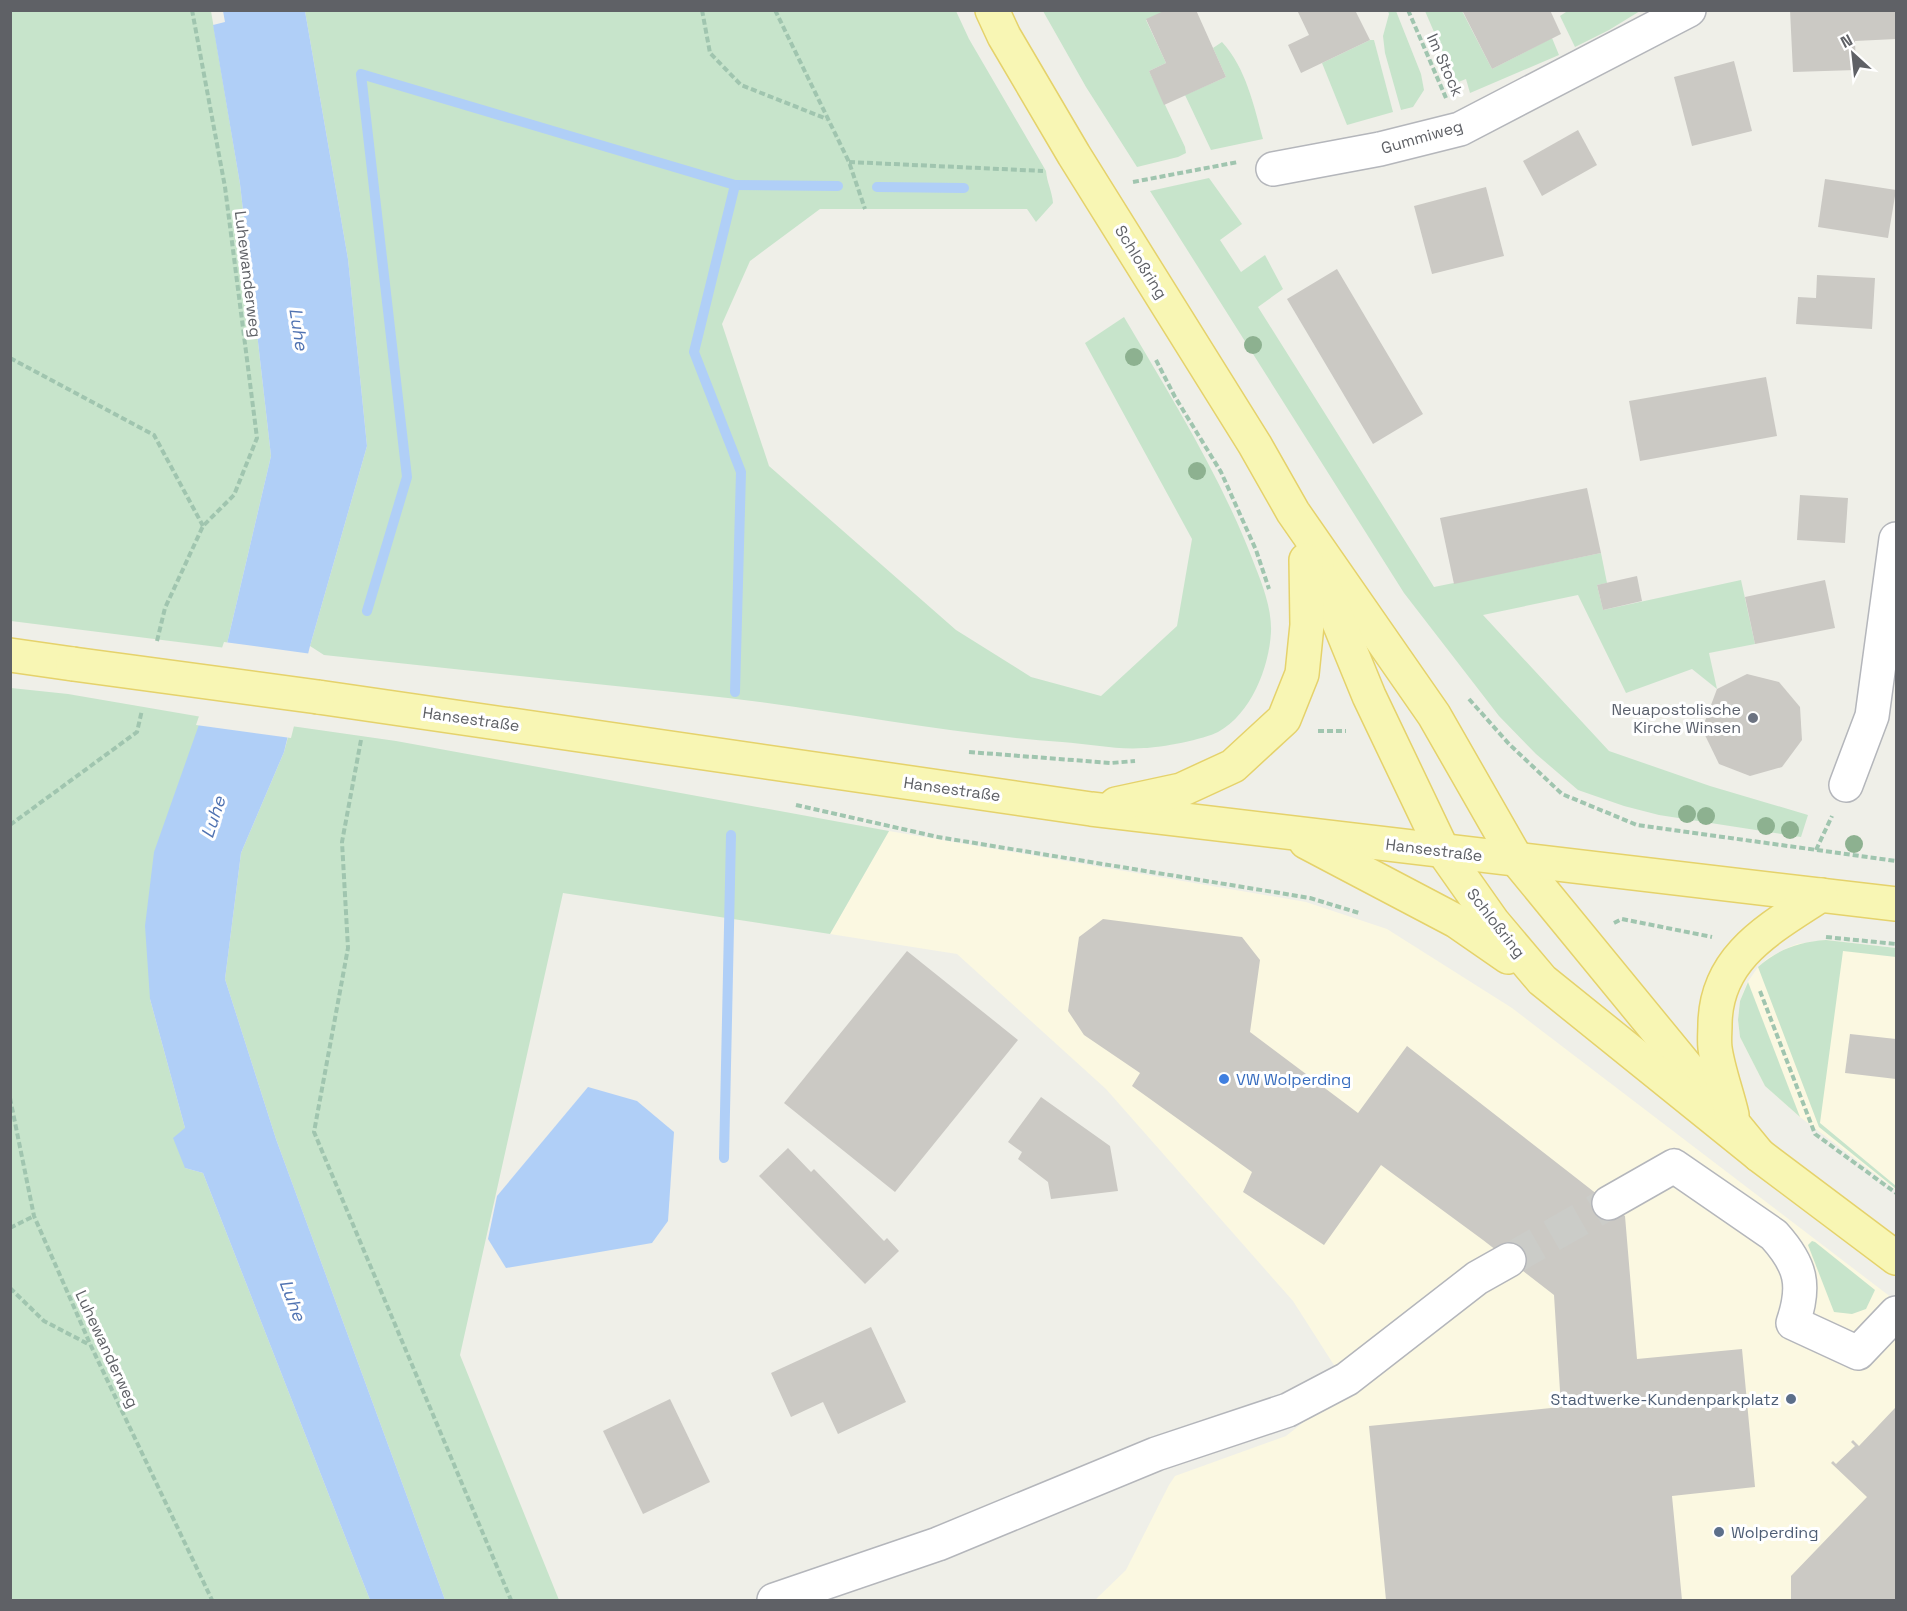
<svg xmlns="http://www.w3.org/2000/svg" width="1907" height="1611" font-family="'Space Grotesk',sans-serif">
	<rect width="100%" height="100%" fill="#efefe8"/>
	<!-- commercial -->
	<g fill="#fbf8e1">
		<path d="M889,831L1306,902L1387,929L1512,1008L1896,1301V1600H1095L1126,1570L1169,1485L1175,1476L1286,1436L1348,1387L1293,1301L1106,1089L957,954L830,934Z"/>
		<path d="M1826,940L1896,948V1190L1800,1117L1765,1086L1740,1037L1738,1020L1740,1001L1747,983L1758,967L1768,958L1785,949L1797,944Z"/>
	</g>
	<!-- green -->
	<g fill="#c7e4cb">
		<path d="M1569,10L1640,11L1609,30L1575,47L1560,16Z"/>
		<path d="M11,11H211L240,184L271,456L226,648L11,621Z"/>
		<path d="M305,11H956L969,39L1046,171C1047,183 1052,191 1053,203L1036,222L1027,209H820L750,261L722,324L769,466L956,630L1031,677L1101,696L1177,626L1192,539L1085,343L1124,317C1171,397 1222,478 1255,566C1263,586 1272,610 1271,632C1269,668 1251,714 1218,732C1205,739 1160,748 1144,748C1118,750 1089,744 1062,742C950,734 839,711 728,698C593,683 458,670 324,655L310,646L367,446L348,259Z"/>
		<path d="M1043,11H1166L1146,20L1166,63L1149,71L1185,147L1186,153L1178,157L1137,167L1086,87Z"/>
		<path d="M1388,11H1396L1421,74L1424,90L1413,107L1401,110L1385,53L1383,36L1389,14Z"/>
		<path d="M1425,11H1462L1492,69L1552,38L1559,55L1470,93L1466,79L1456,83Z"/>
		<path d="M1370,40H1374L1393,112L1347,125L1322,63Z"/>
		<path d="M1222,42C1246,68 1254,106 1263,139L1211,150L1185,95L1226,77L1213,48Z"/>
		<path d="M1209,178L1242,224L1220,240L1241,272L1265,255L1283,289L1258,307L1434,587L1601,553L1607,583L1597,585L1603,610L1741,580L1755,644L1709,653L1717,689L1692,669L1626,693L1578,595L1483,615L1609,751L1710,786L1808,815L1801,837L1659,815L1624,806L1578,790L1536,754L1499,716L1404,593L1150,191Z"/>
		<path d="M11,688L68,694L202,717L150,999L185,1128V1168L203,1173L370,1600H11Z"/>
		<path d="M291,726L396,741L889,831L830,934L563,893L460,1355L559,1600H445L276,1139L225,979L241,853L284,752Z"/>
		<path d="M1826,940L1896,948V957L1843,951L1820,1123L1896,1186V1189L1819,1127L1758,967C1778,949 1799,942 1826,940Z"/>
		<path d="M1748,982L1800,1117L1765,1086L1740,1037L1738,1020L1740,1001Z"/>
		<path d="M1812,1241L1815,1242L1875,1290L1866,1309L1852,1314L1834,1312L1808,1245Z"/>
	</g>
	<!-- water -->
	<g fill="#b0cff7">
		<path d="M223,11H305L348,259L367,446L310,646L284,752L241,853L225,979L276,1139L445,1600H370L203,1173L185,1168L173,1138L185,1128L150,999L145,926L154,852L226,648L271,456L240,184L213,25L225,22Z"/>
		<path d="M588,1087L637,1101L674,1132L668,1221L652,1243L506,1268L488,1239L497,1196Z"/>
	</g>
	<!-- pier -->
	<path fill="#efefe8" d="M224,642L312,654L291,738L196,725Z"/>
	<g fill="none" stroke-linecap="round" stroke-linejoin="round">
		<!-- stream -->
		<g stroke="#b0cff7" stroke-width="10">
			<path d="M735,185L838,186"/>
			<path d="M877,187L964,188"/>
			<path d="M367,611L407,477L361,74L735,185L694,352L741,472L735,692"/>
			<path d="M724,1158L731,835"/>
		</g>
	</g>
	<!-- building -->
	<g fill="#cbc9c4">
		<path d="M1166,10H1196L1226,77L1164,105L1149,71L1166,63L1146,19Z"/>
		<path d="M1297,10H1355L1370,40L1301,73L1288,45L1309,35Z"/>
		<path d="M1462,10H1550L1561,34L1492,69Z"/>
		<path d="M1790,10H1896V39L1855,41L1856,70L1793,72Z"/>
		<path d="M1734,61L1752,131L1692,146L1674,77Z"/>
		<path d="M1578,130L1597,165L1542,196L1523,161Z"/>
		<path d="M1825,179L1896,190L1888,238L1818,227Z"/>
		<path d="M1486,187L1504,256L1432,274L1414,206Z"/>
		<path d="M1337,269L1423,414L1373,444L1287,299Z"/>
		<path d="M1817,275L1875,278L1872,329L1796,324L1798,297L1816,298Z"/>
		<path d="M1766,377L1777,436L1640,461L1629,401Z"/>
		<path d="M1587,488L1601,553L1454,584L1440,518Z"/>
		<path d="M1800,495L1848,498L1845,543L1797,540Z"/>
		<path d="M1637,576L1642,601L1603,610L1597,585Z"/>
		<path d="M1825,580L1835,628L1755,644L1745,597Z"/>
		<path d="M1747,674L1779,682L1800,707L1802,740L1782,767L1750,776L1719,764L1702,729L1717,689Z"/>
		<path d="M1103,919L1242,937L1260,960L1250,1032L1358,1113L1407,1046L1625,1216L1637,1359L1742,1349L1755,1487L1672,1496L1682,1600H1386L1369,1426L1561,1407L1554,1295L1483,1240L1381,1165L1324,1245L1243,1192L1252,1172L1132,1086L1140,1073L1084,1035L1068,1011L1079,937Z"/>
		<path d="M907,951L1018,1040L895,1192L784,1103Z"/>
		<path d="M1850,1034L1896,1039V1079L1845,1073Z"/>
		<path d="M1041,1097L1110,1146L1118,1191L1051,1199L1048,1182L1018,1159L1022,1152L1008,1142Z"/>
		<path d="M788,1148L811,1172L814,1169L884,1241L887,1238L899,1251L865,1284L759,1176Z"/>
		<path d="M871,1327L906,1402L838,1434L823,1402L791,1417L771,1373Z"/>
		<path d="M670,1399L710,1482L643,1514L603,1431Z"/>
		<path d="M1895,1408L1896,1410V1600H1791V1576L1867,1497L1831,1463L1833,1461L1836,1464L1855,1446L1851,1442L1853,1440L1859,1446Z"/>
	</g>
	<g fill="none" stroke-linecap="round" stroke-linejoin="round">
		<!-- minor-tunnel -->
		<path stroke="#cbccc8" stroke-width="33" stroke-dasharray="33 16" stroke-linecap="butt" d="M1509,1260L1609,1203"/>
		<!-- minor casing -->
		<g stroke="#b4b6bb" stroke-width="36">
			<g id="minor">
				<path d="M1273,169L1380,149L1460,129L1689,10"/>
				<path d="M1846,785L1872,716L1896,539"/>
				<path d="M1609,1203L1674,1166L1774,1235C1801,1265 1806,1285 1793,1323L1858,1353L1896,1313"/>
				<path d="M774,1600L938,1544L1156,1454L1288,1410L1347,1379L1477,1278L1509,1260"/>
			</g>
		</g>
		<!-- major casing -->
		<g stroke="#e5d26b" stroke-width="36">
			<g id="major">
				<path d="M992,10L1004,36L1074,155L1255,445L1293,512L1434,715L1517,860L1759,1155"/>
				<path d="M1317,569L1369,696L1443,851L1493,922L1542,980L1759,1155L1896,1258"/>
				<path d="M10,655L73,664"/>
				<path d="M318,697L1091,809L1896,904"/>
				<path d="M1116,804L1181,790L1233,766L1284,719L1302,674L1307,625L1306,560"/>
				<path d="M1306,842L1456,921L1508,957"/>
				<path d="M1732,1115C1727,1093 1718,1070 1715,1048C1714,1040 1715,1032 1715,1024C1716,956 1771,928 1821,895"/>
			</g>
		</g>
		<!-- path -->
		<g stroke="#a0c5af" stroke-width="4" stroke-dasharray="6 3" stroke-linecap="butt">
			<path d="M702,10L710,53L741,85L827,119"/>
			<path d="M775,10L849,162L865,209"/>
			<path d="M1408,10L1446,98"/>
			<path d="M849,162L1043,171"/>
			<path d="M1133,182L1238,162"/>
			<path d="M10,358L154,435L203,526"/>
			<path d="M1156,360L1175,397L1221,472L1256,550L1269,589"/>
			<path d="M157,641L165,608L203,526L234,495L257,438L225,187L192,10"/>
			<path d="M1469,699L1509,744L1562,794L1637,825L1896,861"/>
			<path d="M1318,731H1346"/>
			<path d="M361,740L342,842L348,948L314,1132L511,1600"/>
			<path d="M969,752L1111,763L1135,761"/>
			<path d="M796,805L938,837L1310,898L1359,913"/>
			<path d="M10,825L137,732L142,710"/>
			<path d="M1816,850L1832,816"/>
			<path d="M1614,923L1622,919L1712,937"/>
			<path d="M1826,937L1896,944"/>
			<path d="M1760,991L1815,1134L1896,1193"/>
			<path d="M10,1098L34,1216L91,1346L212,1600"/>
			<path d="M10,1228L34,1216"/>
			<path d="M10,1288L44,1321L90,1345"/>
		</g>
		<!-- minor -->
		<use href="#minor" stroke="#fff" stroke-width="33"/>
		<!-- major -->
		<use href="#major" stroke="#f8f6b4" stroke-width="33"/>
		<!-- major-bridge casing -->
		<g stroke="#e5d26b" stroke-width="36" stroke-linecap="butt">
			<path id="major-bridge" d="M73,664L318,697"/>
		</g>
		<!-- major-bridge -->
		<use href="#major-bridge" stroke="#f8f6b4" stroke-width="33"/>
	</g>
	<!-- trees -->
	<g fill="#8db190">
		<circle cx="1253" cy="345" r="9"/>
		<circle cx="1134" cy="357" r="9"/>
		<circle cx="1197" cy="471" r="9"/>
		<circle cx="1687" cy="814" r="9"/>
		<circle cx="1706" cy="816" r="9"/>
		<circle cx="1766" cy="826" r="9"/>
		<circle cx="1790" cy="830" r="9"/>
		<circle cx="1854" cy="844" r="9"/>
	</g>
	<!-- markers -->
	<circle fill="#6b7280" stroke="#fff" stroke-width="2" cx="1753" cy="718" r="6"/>
	<circle fill="#3f7fe0" stroke="#fff" stroke-width="2" cx="1224" cy="1079" r="6"/>
	<g fill="#5c6f8a" stroke="#fff" stroke-width="2">
		<circle cx="1791" cy="1399" r="6"/>
		<circle cx="1719" cy="1532" r="6"/>
	</g>
	<g text-anchor="middle" dominant-baseline="central" stroke-width="6" stroke-linejoin="round" paint-order="stroke">
		<!-- street labels -->
		<g font-size="16" fill="#5f6166" stroke="#fff">
			<text transform="translate(1445 65) rotate(66)">Im Stock</text>
			<text transform="translate(1422 137) rotate(-16)">Gummiweg</text>
			<text transform="translate(1141 262) rotate(58)">Schloßring</text>
			<text transform="translate(248 274) rotate(83)">Luhewanderweg</text>
			<text transform="translate(471 719) rotate(8)">Hansestraße</text>
			<text transform="translate(952 789) rotate(8)">Hansestraße</text>
			<text transform="translate(1434 850) rotate(7)">Hansestraße</text>
			<text transform="translate(1496 923) rotate(52)">Schloßring</text>
			<text transform="translate(107 1349) rotate(65)">Luhewanderweg</text>
		</g>
		<!-- worship labels -->
		<g font-size="16" fill="#5b616d" stroke="#fff" text-anchor="end">
			<text x="1741" y="709">Neuapostolische<tspan x="1741" dy="18">Kirche Winsen</tspan></text>
		</g>
		<!-- shop labels -->
		<g font-size="16" fill="#366cbe" stroke="#fff" text-anchor="start">
			<text x="1236" y="1079">VW Wolperding</text>
		</g>
		<!-- service labels -->
		<g font-size="16" fill="#4e5e75" stroke="#fff" text-anchor="end">
			<text x="1779" y="1399">Stadtwerke-Kundenparkplatz</text>
			<text x="1731" y="1532" text-anchor="start">Wolperding</text>
		</g>
		<!-- water labels -->
		<g font-size="18" font-style="italic" fill="#5073b2" stroke="#fff">
			<text transform="translate(299 329) rotate(81)">Luhe</text>
			<text transform="translate(213 817) rotate(-72)">Luhe</text>
			<text transform="translate(293 1300) rotate(69)">Luhe</text>
		</g>
	</g>
	<!-- border -->
	<rect width="1907" height="1611" fill="none" stroke="#5f6166" stroke-width="24"/>
	<!-- north arrow -->
	<g transform="translate(1853 54) rotate(333)" stroke="#ffffff" stroke-width="4.5" paint-order="stroke">
	<path d="M0-4.5L10 22L0 15L-10 22Z" fill="#5f6166"/>
	<text y="-9" font-size="16" font-weight="bold" text-anchor="middle" fill="#5f6166">N</text>
	</g>
</svg>
